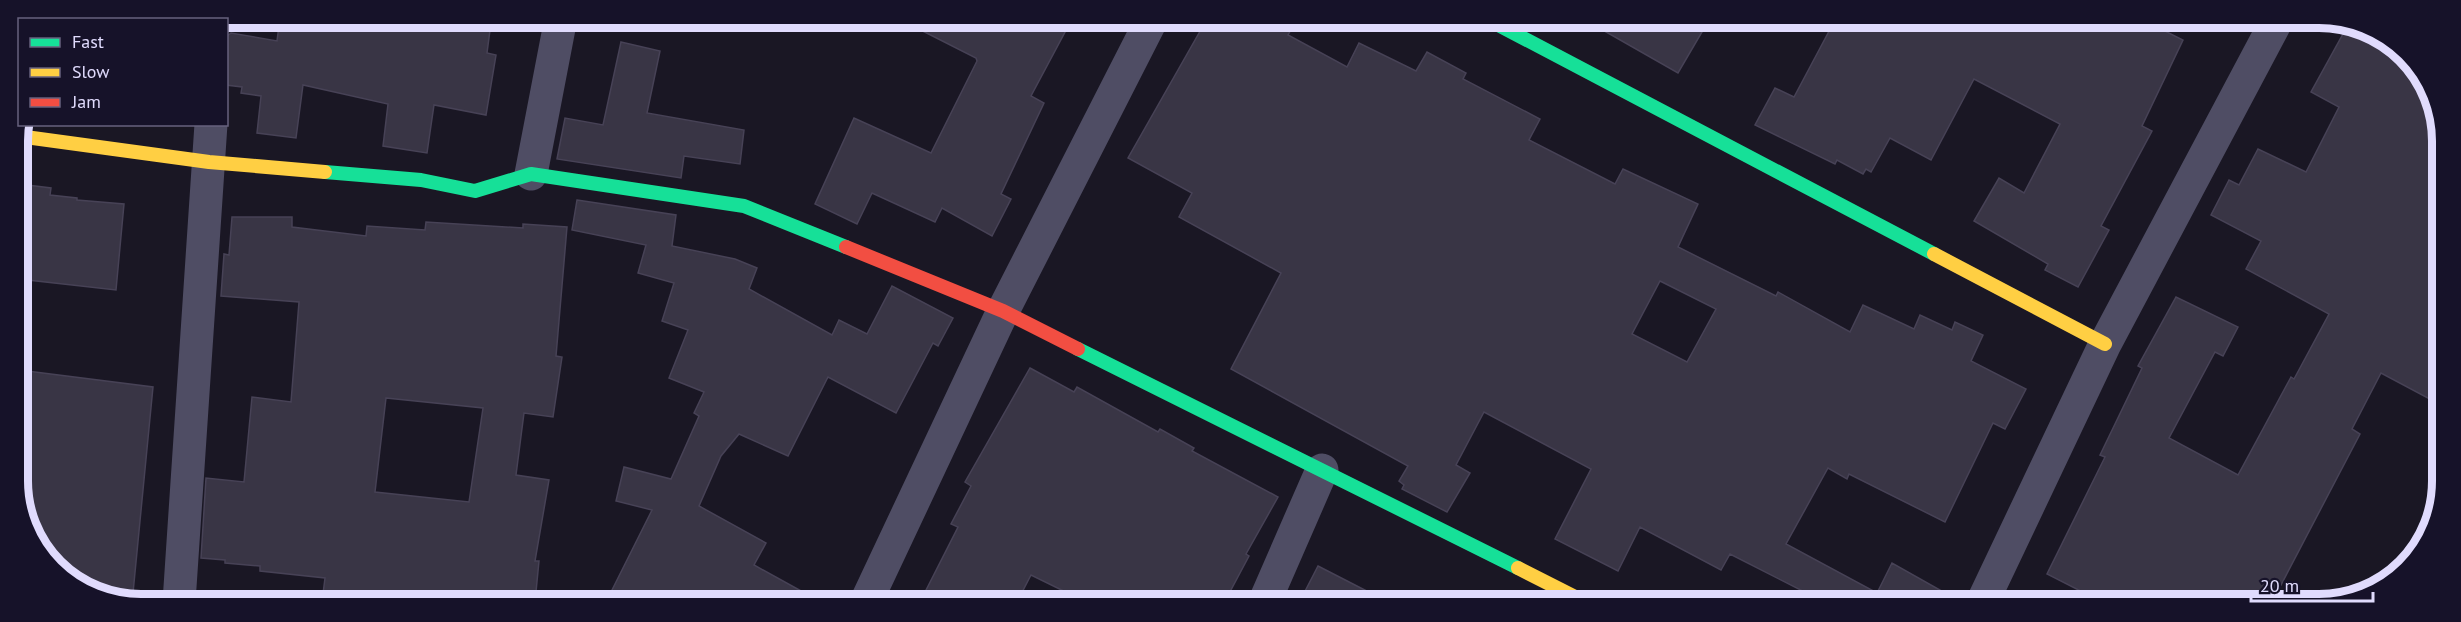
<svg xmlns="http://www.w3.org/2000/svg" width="2461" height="622" font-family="'PT Sans',sans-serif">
	<rect width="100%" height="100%" fill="#1a1724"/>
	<!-- building -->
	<g fill="#393545" stroke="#474256" stroke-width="1.5" fill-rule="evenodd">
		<path d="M280,18H299L336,25L337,18H431L490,30L487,53L496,55L486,115L434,105L427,153L383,146L388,104L303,85L296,138L257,133L261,96L241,93L242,87L226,85V37L231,33L277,41Z"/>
		<path d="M899,19H1072L1031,96L1044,103L1001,194L1011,199L992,236L942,208L935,222L872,193L857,224L815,204L854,118L931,153L977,61L976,58Z"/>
		<path d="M1207,19H1297L1288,35L1347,67L1359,43L1416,71L1427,52L1466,73L1463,79L1540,119L1529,140L1615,184L1623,169L1698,204L1678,247L1776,296L1778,292L1850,332L1863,305L1914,329L1920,315L1952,330L1955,322L1983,335L1971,361L2026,389L2005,429L1993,423L1945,522L1849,474L1847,479L1828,468L1786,544L1877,593L1892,563L1963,603H1826L1730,554L1721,570L1640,527L1618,571L1555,539L1591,469L1484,412L1456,465L1470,473L1447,512L1402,489L1404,485L1399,481L1408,466L1231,369L1281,273L1179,217L1192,193L1128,158ZM1660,281L1716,309L1687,362L1632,334Z"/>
		<path d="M1585,20H1709L1678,73Z"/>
		<path d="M1835,20H2143L2183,40L2142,126L2152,131L2101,226L2109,230L2078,287L2045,270L2048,264L1974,221L1999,178L2024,193L2060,124L1974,79L1931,160L1890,138L1871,172L1866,169L1863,174L1837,160L1835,164L1755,125L1775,88L1794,97Z"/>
		<path d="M2349,23L2407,54L2441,117V405L2381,373L2352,429L2360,434L2271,604H2106L2047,574L2105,457L2100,455L2142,368L2138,366L2176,297L2238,327L2223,356L2215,352L2169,438L2238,475L2291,377L2294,379L2329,314L2246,269L2261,241L2211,215L2229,180L2239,185L2258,149L2306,172L2339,107L2311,92Z"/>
		<path d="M621,42L660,51L647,113L744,130L740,164L684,156L681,178L557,159L565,118L603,125Z"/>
		<path d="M19,184L51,188L50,195L77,198V200L124,204L116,290L19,279Z"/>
		<path d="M577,200L676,215L672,246L735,259L757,268L749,289L832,335L839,320L867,334L892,286L953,318L938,346L933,343L896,413L828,377L788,456L739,434L721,456L699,506L766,543L754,565L821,602H606L652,510L616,501L624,467L671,479L699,416L694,413L704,392L669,378L688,330L662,321L674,283L638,273L646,245L572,230Z"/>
		<path d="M232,217H292V227L366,236L367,226L425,230L426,222L523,228V224L567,227L556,356L562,357L553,417L524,413L516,475L549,480L535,561H539L535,602H322L325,578L260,571V566L225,563V560L201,558L206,478L244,482L252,397L291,402L299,302L221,296L224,254L229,255ZM386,398L483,408L469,502L375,492Z"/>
		<path d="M1030,368L1074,392L1077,387L1158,432L1160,429L1194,448L1192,451L1278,497L1246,554L1249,556L1224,603H1088L1031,575L1017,602H920L958,527L951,524L971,486L965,482Z"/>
		<path d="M27,371L153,387L133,593L100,592L54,568L20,505V471L26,410L23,409Z"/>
		<path d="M1318,566L1390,603H1299Z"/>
	</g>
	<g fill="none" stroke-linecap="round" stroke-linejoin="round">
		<!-- street -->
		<g stroke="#4f4d64" stroke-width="33">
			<path d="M218,20V18"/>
			<path d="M531,174L561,18"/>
			<path d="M179,602L211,124"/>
			<path d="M866,602L1003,311L1152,19"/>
			<path d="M1264,603L1322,470"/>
			<path d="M1982,603L2105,344L2277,20"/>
		</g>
		<!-- fast -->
		<g stroke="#16e098" stroke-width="14">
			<path d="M1487,19L1934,254"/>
			<path d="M325,172L421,180L475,191L531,174L744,206L846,247"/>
			<path d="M1078,349L1518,568"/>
		</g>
		<!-- slow -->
		<g stroke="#ffcf43" stroke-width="14">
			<path d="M18,136L209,162L325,172"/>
			<path d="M1934,254L2105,344"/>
			<path d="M1518,568L1587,603"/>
		</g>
		<!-- jam -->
		<path stroke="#f24e42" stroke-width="14" d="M846,247L1003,311L1078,349"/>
	</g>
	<!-- crop -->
	<path d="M0 0H2461V622H0ZM141 28H2319A113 113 0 0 1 2432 141V481A113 113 0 0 1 2319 594H141A113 113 0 0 1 28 481V141A113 113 0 0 1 141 28Z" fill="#161229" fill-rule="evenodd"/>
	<path fill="none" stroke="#e0dbfd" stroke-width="8" d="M141 28H2319A113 113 0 0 1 2432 141V481A113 113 0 0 1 2319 594H141A113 113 0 0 1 28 481V141A113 113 0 0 1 141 28Z"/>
	<!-- legend -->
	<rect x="18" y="18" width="210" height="108" fill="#161229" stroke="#67627e" stroke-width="1.5"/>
	<rect x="30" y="38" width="30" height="9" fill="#16e098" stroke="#67627e" stroke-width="1.5"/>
	<text x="72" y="48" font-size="18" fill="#e0dbfd">Fast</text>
	<rect x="30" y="68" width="30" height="9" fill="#ffcf43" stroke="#67627e" stroke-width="1.5"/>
	<text x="72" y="78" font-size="18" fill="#e0dbfd">Slow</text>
	<rect x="30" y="98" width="30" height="9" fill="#f24e42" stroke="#67627e" stroke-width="1.5"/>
	<text x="72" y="108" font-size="18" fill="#e0dbfd">Jam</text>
	<!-- scale -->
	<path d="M2251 592v9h122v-9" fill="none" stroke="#e0dbfd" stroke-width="3"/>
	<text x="2260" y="592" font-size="18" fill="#e0dbfd" stroke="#161229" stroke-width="4.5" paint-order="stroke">20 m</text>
</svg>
